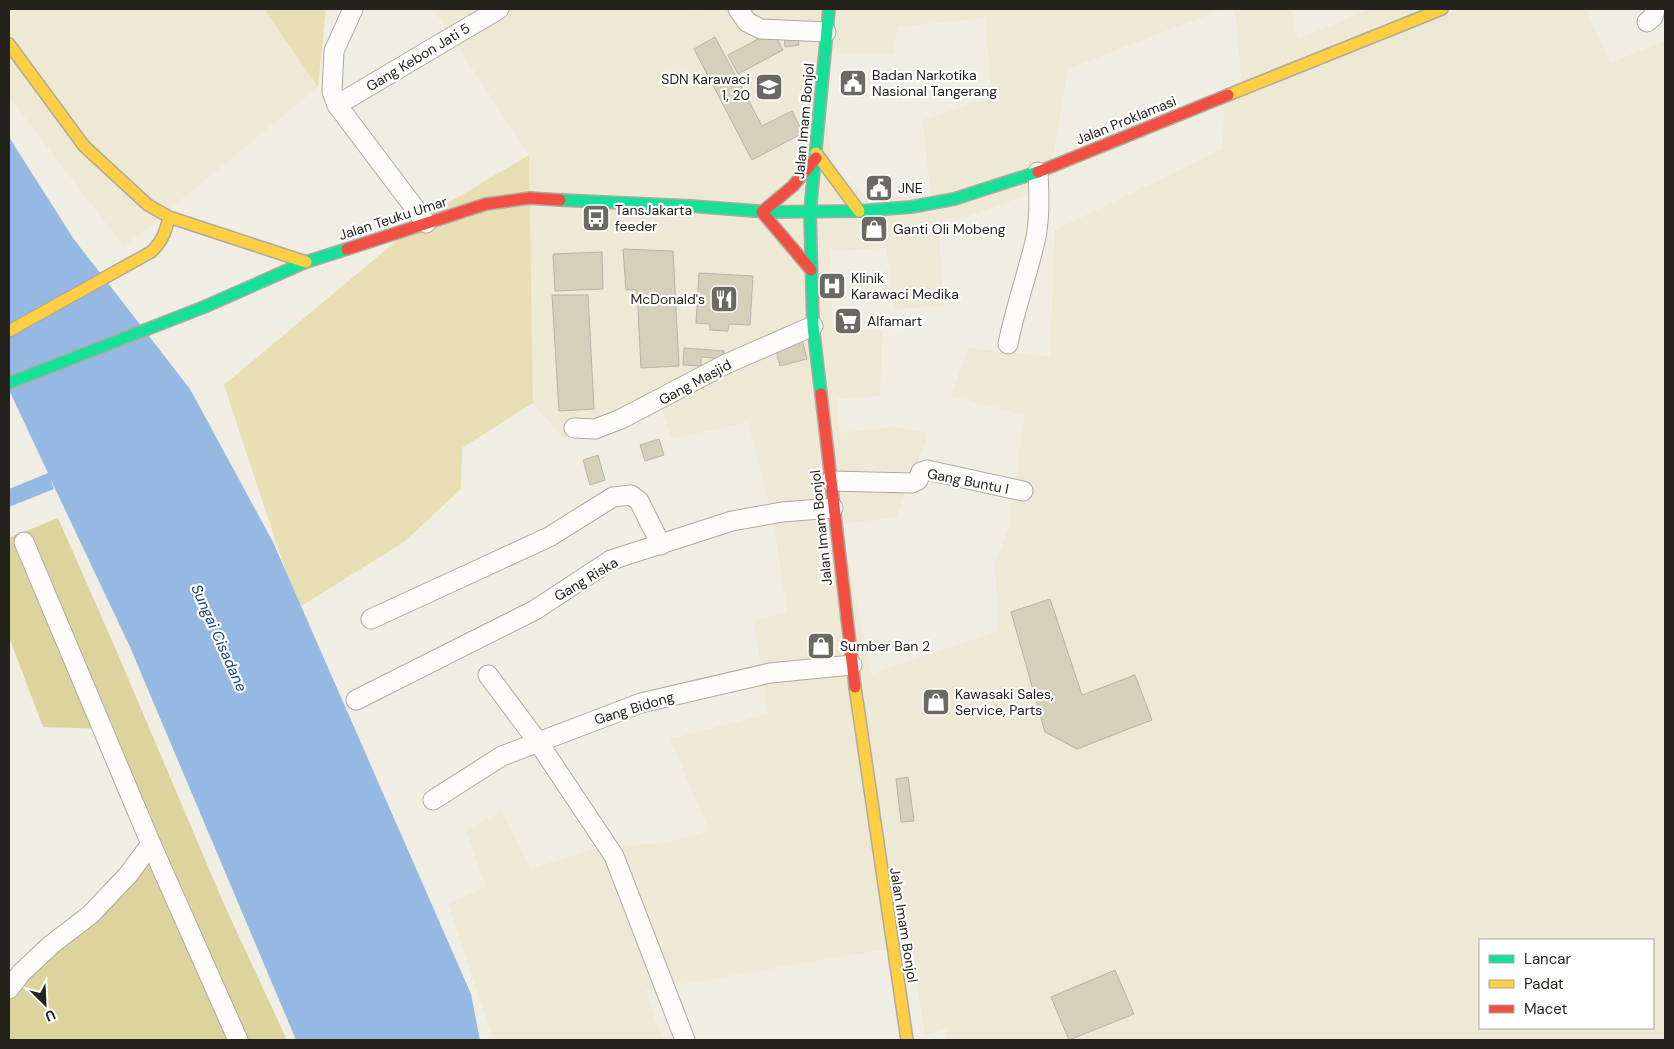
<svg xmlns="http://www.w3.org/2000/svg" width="1674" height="1049" font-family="'DM Sans',sans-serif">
	<rect width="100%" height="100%" fill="#f0eee2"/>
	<!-- built -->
	<g fill="#ede9d4" fill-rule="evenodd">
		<path d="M9,9H264L318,87L124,247L9,97Z"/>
		<path d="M433,9H689L691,11L710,9H1223L1068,69L1052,163L1026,195L939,227L943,306L895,309L886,248L831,251L832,328L882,330L880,396L836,399L839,433L892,427L929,433L896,517L841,524L871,674L998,631L995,562L1008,530L1025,415L951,396L968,348L1050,357L1055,230L1223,149L1224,104L1243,97L1235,9H1291L1298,39L1370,9H1586L1610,63L1665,41V1040H948L946,1029L925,1035L911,945L646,990L662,1040H494L448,904L486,887L466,830L502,811L530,869L601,847L666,843L709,831L670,739L768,714L754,621L787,612L773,517L748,422L672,439L656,393L563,438L533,403L529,155ZM985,18L992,97L923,120L931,198L865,196L834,169L825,114L826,53L894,54L897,27ZM1480,940H1653V1028H1480Z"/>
	</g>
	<!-- green -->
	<g fill="#e7dfb3">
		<path d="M264,9H326L318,87Z"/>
		<path d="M529,155L533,403L462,448L461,489L404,542L298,608L224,385L426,216Z"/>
	</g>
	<!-- forest -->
	<path fill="#ddd39d" d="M58,518L117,652L223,902L287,1040H9V998L158,845L108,729L43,727L9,637V538Z"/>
	<!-- water -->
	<path fill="#96b9e3" d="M9,137L73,238L190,389L273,542L471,994L480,1040H296L130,647L50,478L54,489L9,507V489L48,473L9,390Z"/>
	<!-- building -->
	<g fill="#d5d0ba" stroke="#b5b3aa">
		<path d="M773,31L783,50L738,74L728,55Z"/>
		<path d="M797,33L799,45L785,47L784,34Z"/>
		<path d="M715,37L762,126L792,111L803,133L752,160L694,49Z"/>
		<path d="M623,249L673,251L679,366L641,368L637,290H626Z"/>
		<path d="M602,252L603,289L555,291L553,254Z"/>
		<path d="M699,273L753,276L750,325L729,324L728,331L710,330V324L696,323Z"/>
		<path d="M552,295H588L594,409L559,411Z"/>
		<path d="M802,339L807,359L780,366L775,346Z"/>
		<path d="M684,348L724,351V359L701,357V366L683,365Z"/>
		<path d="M659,439L664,455L645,461L640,445Z"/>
		<path d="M598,455L605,480L590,485L583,460Z"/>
		<path d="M1050,599L1082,695L1135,675L1152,720L1077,749L1045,732L1011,612Z"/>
		<path d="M908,777L914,821L901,822L896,779Z"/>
		<path d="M1115,970L1134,1014L1069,1040L1051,997Z"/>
	</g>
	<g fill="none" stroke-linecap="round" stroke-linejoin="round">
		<!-- street casing -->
		<g stroke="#acaaa1" stroke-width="21">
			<g id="street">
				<path d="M353,9L334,51L332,91L337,105L426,223"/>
				<path d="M738,9L747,22L761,29L826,32"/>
				<path d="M1647,22L1653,17L1655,9"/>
				<path d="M337,105L499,9"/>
				<path d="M1008,344C1015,308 1028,273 1036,237C1040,215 1039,193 1038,172"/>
				<path d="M574,428L595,429L621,419L726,364L813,326"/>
				<path d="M831,481L912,483L918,480L921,472L927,470L1023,491"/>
				<path d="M24,542L151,844L238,1040"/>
				<path d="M371,619L549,537L613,497L631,495L639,501L661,545"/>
				<path d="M488,675L538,742L614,856L685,1040"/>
				<path d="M356,700L535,610L611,560L732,521L782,512L833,508"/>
				<path d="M433,800L502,756L641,703L770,673L852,665"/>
				<path d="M9,989L21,973L52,944L90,915L128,875L151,844"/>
			</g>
		</g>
		<!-- fast casing -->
		<g stroke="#acaaa1" stroke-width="14">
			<g id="fast">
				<path d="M560,200L691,206L769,212L859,211L911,207L954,199L1038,172"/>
				<path d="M9,383L204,307L306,262L347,249"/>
				<path d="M821,394L813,326L810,212L829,9"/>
			</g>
		</g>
		<!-- slow casing -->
		<g stroke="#acaaa1" stroke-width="14">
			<g id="slow">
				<path d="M9,44L84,146L148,205L169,217L306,262"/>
				<path d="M1228,95L1442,9"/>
				<path d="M816,153L859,211"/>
				<path d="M9,331L151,252C162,242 166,231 169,217"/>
				<path d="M855,687L907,1040"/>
			</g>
		</g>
		<!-- jam casing -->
		<g stroke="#acaaa1" stroke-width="14">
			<g id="jam">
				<path d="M1038,172L1228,95"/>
				<path d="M347,249L486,204L530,198L560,200"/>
				<path d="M811,270L762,212L793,186L816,158"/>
				<path d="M821,394L855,687"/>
			</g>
		</g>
		<!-- street -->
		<use href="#street" stroke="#fdfcfb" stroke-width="19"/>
		<!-- fast -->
		<use href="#fast" stroke="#16e098" stroke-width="11"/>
		<!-- slow -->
		<use href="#slow" stroke="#ffcf43" stroke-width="11"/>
		<!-- jam -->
		<use href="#jam" stroke="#f24e42" stroke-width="11"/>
	</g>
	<!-- icons -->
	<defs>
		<g id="civic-square" transform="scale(1.4375)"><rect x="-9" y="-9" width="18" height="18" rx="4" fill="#6b6a61" stroke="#fff"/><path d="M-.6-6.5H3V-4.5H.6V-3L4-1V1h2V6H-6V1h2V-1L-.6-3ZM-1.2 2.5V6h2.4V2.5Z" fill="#fff"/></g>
		<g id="school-square" transform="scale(1.4375)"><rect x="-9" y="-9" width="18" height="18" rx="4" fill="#6b6a61" stroke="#fff"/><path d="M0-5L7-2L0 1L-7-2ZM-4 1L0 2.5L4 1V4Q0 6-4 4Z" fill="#fff"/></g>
		<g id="bus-square" transform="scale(1.4375)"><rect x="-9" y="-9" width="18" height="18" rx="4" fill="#6b6a61" stroke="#fff"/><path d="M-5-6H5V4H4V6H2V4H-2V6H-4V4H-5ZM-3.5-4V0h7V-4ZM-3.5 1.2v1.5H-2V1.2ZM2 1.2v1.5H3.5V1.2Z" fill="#fff"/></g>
		<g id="shop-square" transform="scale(1.4375)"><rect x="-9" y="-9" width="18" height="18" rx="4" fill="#6b6a61" stroke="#fff"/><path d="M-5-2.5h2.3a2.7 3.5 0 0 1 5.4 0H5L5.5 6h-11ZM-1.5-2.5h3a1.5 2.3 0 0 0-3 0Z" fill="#fff"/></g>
		<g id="hospital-square" transform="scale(1.4375)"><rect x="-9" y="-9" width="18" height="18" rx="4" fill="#6b6a61" stroke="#fff"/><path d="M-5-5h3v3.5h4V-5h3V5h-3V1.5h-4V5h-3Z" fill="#fff"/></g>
		<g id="restaurant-square" transform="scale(1.4375)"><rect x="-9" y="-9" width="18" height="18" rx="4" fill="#6b6a61" stroke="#fff"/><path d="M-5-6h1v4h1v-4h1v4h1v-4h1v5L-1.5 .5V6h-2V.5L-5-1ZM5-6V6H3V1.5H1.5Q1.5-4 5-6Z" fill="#fff"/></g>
		<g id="supermarket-square" transform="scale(1.4375)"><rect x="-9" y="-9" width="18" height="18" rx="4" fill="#6b6a61" stroke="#fff"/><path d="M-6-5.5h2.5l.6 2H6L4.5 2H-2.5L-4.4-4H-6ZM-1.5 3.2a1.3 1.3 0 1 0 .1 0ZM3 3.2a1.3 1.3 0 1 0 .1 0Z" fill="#fff"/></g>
	</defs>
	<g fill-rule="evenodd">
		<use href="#civic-square" x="853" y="83"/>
		<use href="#school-square" x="769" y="87"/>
		<use href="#civic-square" x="879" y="188"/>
		<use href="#bus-square" x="596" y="218"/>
		<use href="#shop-square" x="874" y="229"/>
		<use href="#hospital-square" x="832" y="286"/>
		<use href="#restaurant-square" x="724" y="299"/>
		<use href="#supermarket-square" x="848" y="321"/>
		<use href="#shop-square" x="821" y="646"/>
		<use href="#shop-square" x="936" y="702"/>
	</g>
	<g text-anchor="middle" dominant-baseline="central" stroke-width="4.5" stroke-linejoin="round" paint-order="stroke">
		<!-- street labels -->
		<g font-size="14" fill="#24231b" stroke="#fff">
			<text transform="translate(418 57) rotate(-31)">Gang Kebon Jati 5</text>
			<text transform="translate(1126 120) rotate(-22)">Jalan Proklamasi</text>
			<text transform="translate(804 121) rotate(-85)">Jalan Imam Bonjol</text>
			<text transform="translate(393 218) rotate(-18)">Jalan Teuku Umar</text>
			<text transform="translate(695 382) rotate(-28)">Gang Masjid</text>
			<text transform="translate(968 481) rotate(11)">Gang Buntu I</text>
			<text transform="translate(821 528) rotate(-96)">Jalan Imam Bonjol</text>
			<text transform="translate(586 579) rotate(-31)">Gang Riska</text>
			<text transform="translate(634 708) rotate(-17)">Gang Bidong</text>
			<text transform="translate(904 925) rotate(81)">Jalan Imam Bonjol</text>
		</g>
		<!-- poi labels -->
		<g font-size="14" fill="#24231b" stroke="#fff" text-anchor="start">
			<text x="872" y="75">Badan Narkotika<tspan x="872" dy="16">Nasional Tangerang</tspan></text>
			<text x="750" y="79" text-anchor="end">SDN Karawaci<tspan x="750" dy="16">1, 20</tspan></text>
			<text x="898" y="188">JNE</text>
			<text x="615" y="210">TansJakarta<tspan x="615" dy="16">feeder</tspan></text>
			<text x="893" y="229">Ganti Oli Mobeng</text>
			<text x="851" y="278">Klinik<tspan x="851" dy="16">Karawaci Medika</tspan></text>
			<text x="705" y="299" text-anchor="end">McDonald's</text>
			<text x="867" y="321">Alfamart</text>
			<text x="840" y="646">Sumber Ban 2</text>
			<text x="955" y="694">Kawasaki Sales,<tspan x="955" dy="16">Service, Parts</tspan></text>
		</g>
		<!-- water labels -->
		<g font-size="15" font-style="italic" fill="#124681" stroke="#fff">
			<text transform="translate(219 638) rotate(66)">Sungai Cisadane</text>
		</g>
	</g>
	<!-- border -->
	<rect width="1674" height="1049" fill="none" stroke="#24231b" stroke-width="20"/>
	<!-- legend -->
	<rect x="1479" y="939" width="175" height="90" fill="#ffffff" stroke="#a7a7a4"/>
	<rect x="1489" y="955" width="25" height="8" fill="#16e098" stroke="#a7a7a4"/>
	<text x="1524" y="964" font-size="15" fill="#24231b">Lancar</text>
	<rect x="1489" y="980" width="25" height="8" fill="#ffcf43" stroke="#a7a7a4"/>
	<text x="1524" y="989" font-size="15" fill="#24231b">Padat</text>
	<rect x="1489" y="1005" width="25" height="8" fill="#f24e42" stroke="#a7a7a4"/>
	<text x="1524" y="1014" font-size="15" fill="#24231b">Macet</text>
	<!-- north arrow -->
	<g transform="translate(45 1004) rotate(156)" stroke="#ffffff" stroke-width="4" paint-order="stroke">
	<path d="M0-4L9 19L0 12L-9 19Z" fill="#24231b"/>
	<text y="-8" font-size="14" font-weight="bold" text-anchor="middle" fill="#24231b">U</text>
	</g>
</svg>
